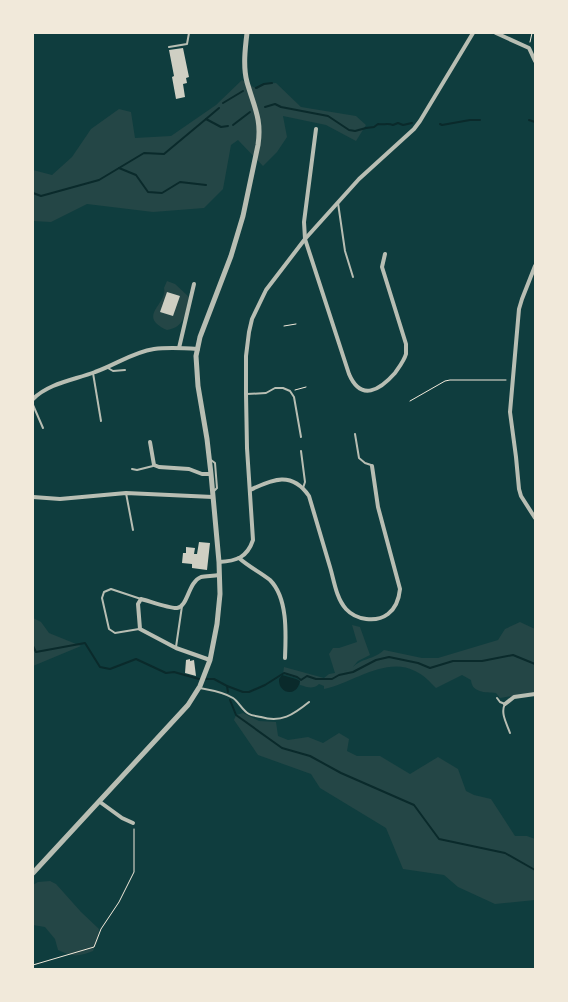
<svg xmlns="http://www.w3.org/2000/svg" width="568" height="1002" font-family="Montserrat,sans-serif">
	<rect width="100%" height="100%" fill="#0f3d3e"/>
	<!-- green -->
	<g fill="#244646">
		<path d="M242,80L257,89L264,84L276,83L301,107L356,116L366,125L356,141L326,125L283,116L287,137L277,152L263,166L238,140L231,145L223,189L204,208L153,212L87,204L51,222L33,221V170L52,175L72,157L91,129L119,109L131,112L135,138L171,136L216,105Z"/>
		<path d="M167,281L175,284L189,297C185,312 186,327 167,330C136,316 168,304 164,288Z"/>
		<path d="M33,618L41,622L49,633L81,646L33,666Z"/>
		<path d="M520,622L535,629V692L500,698L496,693C485,692 472,693 471,680L462,675L436,688C430,682 424,675 415,671C386,656 353,683 324,689V686L319,684C313,690 307,687 300,685V681L297,678L283,674L284,667L324,678L329,674L335,673L329,654L333,648H339L357,642L352,625L360,627L370,655L358,661L351,669L343,671C354,669 352,666 360,662C368,658 377,657 384,650L422,658H438L498,640L505,629Z"/>
		<path d="M243,713L259,721L276,722L278,736L288,740L308,737L323,743L339,733L349,739L347,751L357,756H380L410,774L438,757L458,769L466,791L474,795L491,799L515,836H527L535,839V900L495,904L458,887L444,875L403,869L386,828L320,788L311,774L258,755L234,720L236,715Z"/>
		<path d="M50,881L56,884L81,912L99,929L98,940L93,951C77,957 73,957 58,950L55,939L45,927L33,925V885L38,882Z"/>
	</g>
	<!-- water -->
	<path fill="#0a2a2b" d="M282,675L296,679L300,681C297,698 278,694 279,679Z"/>
	<g fill="none" stroke-linecap="round" stroke-linejoin="round">
		<!-- stream -->
		<g stroke="#0a2a2b" stroke-width="2">
			<path d="M256,88L264,84L272,83"/>
			<path d="M223,103L243,91"/>
			<path d="M265,107L275,104L281,107L328,116L349,130L355,131L366,128L374,127L378,124C384,125 388,123 393,125L398,123L403,125L412,123"/>
			<path d="M206,119L219,108"/>
			<path d="M529,120L535,122"/>
			<path d="M440,124L442,125L470,120H480"/>
			<path d="M233,125L250,112"/>
			<path d="M119,168L136,175L148,192L162,193L180,182L206,185"/>
			<path d="M33,193L41,196L99,180L144,153L164,154L206,119L221,127L228,126"/>
			<path d="M33,646L36,652L85,643L100,667L110,669L136,659L166,673L174,672L199,679H214L227,686L228,692"/>
			<path d="M227,686L243,692H249L265,685L284,673L297,677L301,680L307,676L316,679H332L339,675L353,672L376,660L389,657L418,663L430,668L453,661H482L513,655L535,664"/>
			<path d="M230,700L236,715L282,748L310,756L341,773L414,805L439,839L505,853L535,870"/>
		</g>
	</g>
	<!-- building -->
	<g fill="#cfcfc3">
		<path d="M183,48L189,77L186,78L187,83L183,84L185,97L176,99L172,77L174,76L169,50Z"/>
		<path d="M167,292L180,296L173,316L160,312Z"/>
		<path d="M199,542L210,543L207,570L192,568V564L182,563L183,553H186V547L195,548L194,554H197Z"/>
		<path d="M190,659V661L194,660L196,676L185,673L186,660Z"/>
	</g>
	<g fill="none" stroke-linecap="round" stroke-linejoin="round">
		<!-- path -->
		<g stroke="#f1e9da" stroke-width="1">
			<path d="M530,42L532,33"/>
			<path d="M284,326L296,324"/>
			<path d="M295,390L306,387"/>
			<path d="M410,401L445,381L450,380H506"/>
			<path d="M33,965L94,947L101,929L119,902L134,872V829"/>
		</g>
		<!-- service -->
		<g stroke="#b8beb3" stroke-width="2">
			<path d="M169,47L187,44L189,33"/>
			<path d="M338,203L345,251L353,277"/>
			<path d="M108,368L113,371L125,370"/>
			<path d="M93,373L101,421"/>
			<path d="M247,394L266,393L275,388H283L290,391L294,397L301,437"/>
			<path d="M33,405L43,428"/>
			<path d="M355,434L359,458L365,463L371,465"/>
			<path d="M301,451L305,482L303,488"/>
			<path d="M211,460L215,463L217,488L214,491"/>
			<path d="M132,469L137,470L153,466"/>
			<path d="M126,493L133,530"/>
			<path d="M139,629L115,633L109,629L102,598L104,592L111,589L141,599"/>
			<path d="M176,647L182,606"/>
			<path d="M200,688C211,690 224,692 233,698C239,702 242,710 249,714C252,716 257,716 261,717C281,723 293,715 309,702"/>
			<path d="M497,698L500,702L505,704C500,713 507,724 510,733"/>
		</g>
		<!-- minor -->
		<g stroke="#b8beb3" stroke-width="4">
			<path d="M496,33L529,48L535,61"/>
			<path d="M316,129L304,222L305,239L349,374C361,402 380,390 395,373C399,367 404,361 406,354C406,351 406,347 406,344L382,267L385,254"/>
			<path d="M535,266L522,299L519,309L510,412L516,457L519,489L521,496L535,518"/>
			<path d="M179,348L194,284"/>
			<path d="M33,399C49,383 74,380 95,372C115,365 133,352 154,349C168,347 184,348 198,349"/>
			<path d="M150,442L154,465L159,467L189,469L202,474H211"/>
			<path d="M250,490C273,479 292,471 309,496C316,519 323,543 330,567C334,580 336,598 346,609C356,620 376,623 388,614C396,608 399,599 400,589L378,507L372,466"/>
			<path d="M33,497L60,499L126,493L213,497"/>
			<path d="M239,558C249,567 260,572 270,580C288,598 286,634 285,658"/>
			<path d="M219,562C236,561 247,558 253,540L247,448L246,394V356L249,332L252,319L266,290L305,239L359,179L414,129L420,121L473,33"/>
			<path d="M210,660L176,648L140,629L138,604L141,599C149,601 171,609 177,608C188,607 188,582 201,577C206,576 213,576 219,575"/>
			<path d="M505,704L514,697L535,694"/>
			<path d="M100,802L122,818L133,823"/>
		</g>
		<!-- tertiary -->
		<path stroke="#b8beb3" stroke-width="5" d="M33,873L188,705L200,686L210,660L217,624L220,594L219,562L211,474L207,439L198,386L196,356L200,337L231,256L243,216L258,145C262,119 254,107 247,82C243,67 245,49 247,33"/>
	</g>
	<!-- border -->
	<rect width="568" height="1002" fill="none" stroke="#f1e9da" stroke-width="68"/>
</svg>
